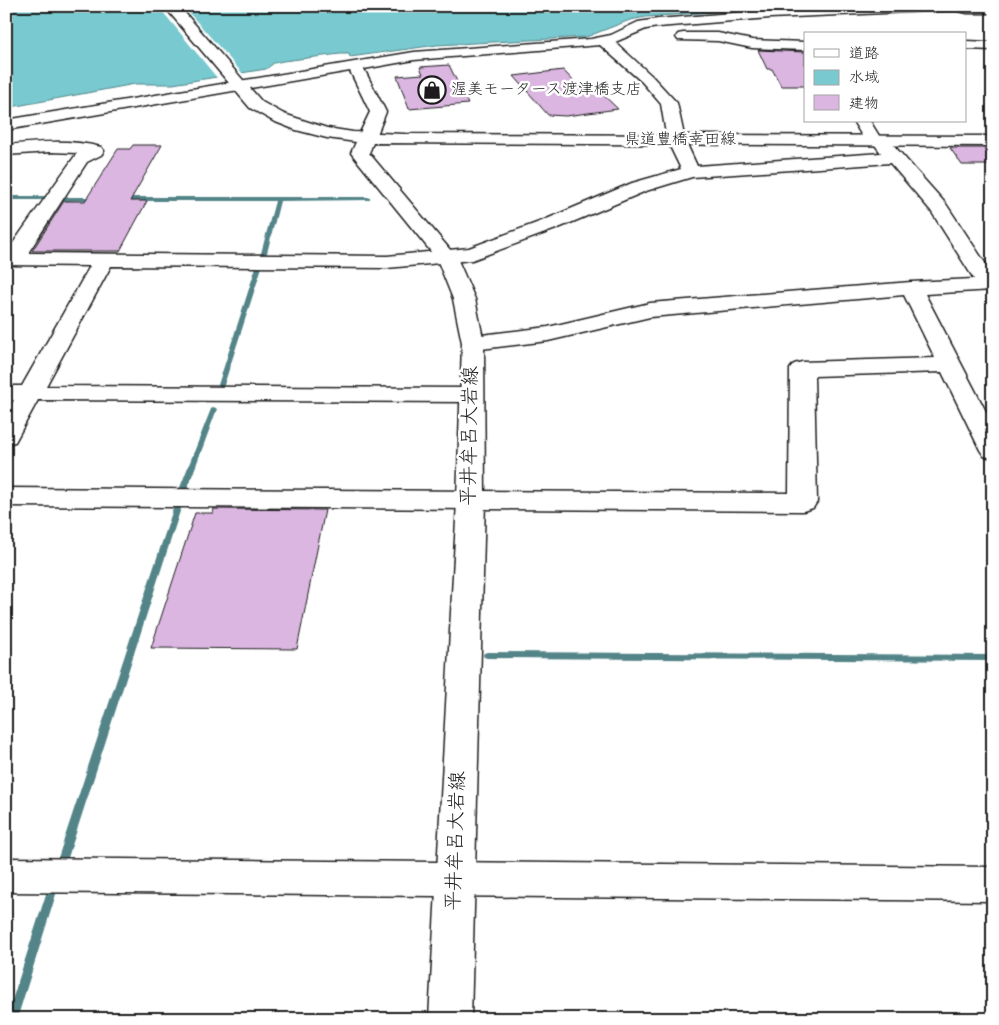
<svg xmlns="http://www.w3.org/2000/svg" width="999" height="1025" font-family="'Indie Flower','Klee One',sans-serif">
	<rect width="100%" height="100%" fill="#fff"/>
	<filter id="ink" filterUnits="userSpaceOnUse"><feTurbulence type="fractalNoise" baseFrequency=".02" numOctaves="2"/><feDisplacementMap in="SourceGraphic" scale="10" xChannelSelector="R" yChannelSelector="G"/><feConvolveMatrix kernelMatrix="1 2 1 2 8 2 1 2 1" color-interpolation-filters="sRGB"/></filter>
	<g filter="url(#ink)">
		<!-- water -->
		<path fill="#78cad0" stroke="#538488" d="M6,6H790L646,17L630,20L586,37L437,45L350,57L349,54H340L283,61L274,63L266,69L173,84H135L6,108Z"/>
		<!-- pier -->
		<path fill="#fff" d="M158,6H183L244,75L218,79Z"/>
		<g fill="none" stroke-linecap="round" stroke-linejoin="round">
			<!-- stream -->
			<g fill="#538488" fill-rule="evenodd">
				<path d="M6,196H46L49,198L46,200H6Z"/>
				<path d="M96,197L99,199L98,200L58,201L55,199L58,197Z"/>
				<path d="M368,197L370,198V200L280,201L266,257L263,259L260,257L275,201H123L120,199L123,197Z"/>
				<path d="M259,265L262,267L224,385L221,387L219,386L218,385L256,267Z"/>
				<path d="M214,407L217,409L185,495L181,497H178L177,495L211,409Z"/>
				<path d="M175,503H178L182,505L65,867L64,870L60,872L56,870L55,867Z"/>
				<path d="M487,652L993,655V661L487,658L484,657L483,655L484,653Z"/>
				<path d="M52,886L56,888L57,891L17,1019H6L47,891L48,888Z"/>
			</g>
		</g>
		<!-- building -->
		<g fill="#dab6e0" stroke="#1c1c1c">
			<path d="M758,50L805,52V86H781L772,69H767Z"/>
			<path d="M449,65L468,104L409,109L397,76L423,74L420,67Z"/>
			<path d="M563,70L580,88L594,86L618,109L566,116L548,115L514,76Z"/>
			<path d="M133,145H162L130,201H147L120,251H32L64,201H85L118,149H130Z"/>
			<path d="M950,148H993V165H962Z"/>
			<path d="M214,509L325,510L297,649L151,648L195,513H213Z"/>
		</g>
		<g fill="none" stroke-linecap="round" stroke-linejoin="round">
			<!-- minor casing -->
			<g stroke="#1c1c1c" stroke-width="3">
				<g id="minor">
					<path d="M854,6H993V13H967L955,10L770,18L658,27L646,29L615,42L652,76L677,103L685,140L697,166L881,153L875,145L867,144L853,121H870L881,139L889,140L946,204L993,275V290L925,294L993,425V458L984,456L980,450L942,372L814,376L817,502L813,508L803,511L6,506V488L789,493L790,369L794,364L802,362L935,358L904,295L650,317L548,341L473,350L465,348L462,343L465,338L473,336L548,327L650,303L911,282L974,279L931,211L890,163L692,177L646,191L556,229L472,260L387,268L111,266L46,386L471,388L480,390L483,395L480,400L471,402L38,400L15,442L6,444V413L14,400H6V386H22L90,266L6,265V253L77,153L50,152L6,155V145C38,142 70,139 101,147L104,151L101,155L87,162L28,253L387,256L469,248L542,221L632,183L681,169L667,140L661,104L642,82L600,45L414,60L364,69L386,112L376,137L373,141L367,142L361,141L358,137L370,112L350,71L6,130V120L414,52L591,39L611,35L638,22L658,19L770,10Z"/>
					<path d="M683,33H718L752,40L805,42V50L752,48L718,41L678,40L676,37L678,34Z"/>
					<path d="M965,41L993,42V50L965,49Z"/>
					<path d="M6,858L993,867V901L6,892Z"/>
				</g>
			</g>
			<!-- major casing -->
			<g stroke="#1c1c1c" stroke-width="3">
				<path id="major" d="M164,6H179L262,102L284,114L327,128L353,132L405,134L993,136V146L373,143L369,153L457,258L475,299L484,343L485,501L471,1019H429L457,501L462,343L453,299L437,259L351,153L356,142L327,138L296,130L273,121L250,108Z"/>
			</g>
			<!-- minor -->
			<use href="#minor" fill="#fff" fill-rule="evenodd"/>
			<!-- major -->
			<use href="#major" fill="#fff" fill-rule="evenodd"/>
		</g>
	</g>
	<!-- icons -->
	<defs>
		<g id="shop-ring" transform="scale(1.4375)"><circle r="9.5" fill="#fff" stroke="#1c1c1c" stroke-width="1.5"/><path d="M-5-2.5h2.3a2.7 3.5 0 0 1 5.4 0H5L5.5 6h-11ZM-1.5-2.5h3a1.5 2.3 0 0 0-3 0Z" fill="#1c1c1c"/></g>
	</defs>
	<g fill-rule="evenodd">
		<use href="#shop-ring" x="432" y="90"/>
	</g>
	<g text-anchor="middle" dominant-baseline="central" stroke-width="5" stroke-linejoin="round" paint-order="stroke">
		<!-- far-poi labels -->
		<g font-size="16" fill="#1c1c1c" stroke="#fff" text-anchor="start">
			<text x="451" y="90">渥美モータース渡津橋支店</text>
		</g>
		<!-- far-street labels -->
		<g font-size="16" fill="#1c1c1c" stroke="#fff">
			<text x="680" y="140">県道豊橋幸田線</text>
		</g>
		<!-- street labels -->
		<g font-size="20" fill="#1c1c1c" stroke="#fff">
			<text transform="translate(471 436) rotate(-89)">平井牟呂大岩線</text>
			<text transform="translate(457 841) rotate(-88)">平井牟呂大岩線</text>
		</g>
	</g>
	<!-- margin -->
	<rect width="999" height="1025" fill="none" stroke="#fff" stroke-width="25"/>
	<rect x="12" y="12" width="974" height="1000" fill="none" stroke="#1c1c1c" stroke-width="2" filter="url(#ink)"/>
	<!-- legend -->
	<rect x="804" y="32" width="162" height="90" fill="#ffffff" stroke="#a4a4a4"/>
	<rect x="814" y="49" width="25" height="8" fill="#ffffff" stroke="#a4a4a4"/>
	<text x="849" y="58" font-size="15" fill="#1c1c1c">道路</text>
	<rect x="814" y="70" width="25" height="15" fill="#78cad0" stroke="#a4a4a4"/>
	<text x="849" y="82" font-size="15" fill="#1c1c1c">水域</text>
	<rect x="814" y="95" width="25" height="15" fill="#dab6e0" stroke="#a4a4a4"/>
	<text x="849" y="108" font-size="15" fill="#1c1c1c">建物</text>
</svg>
